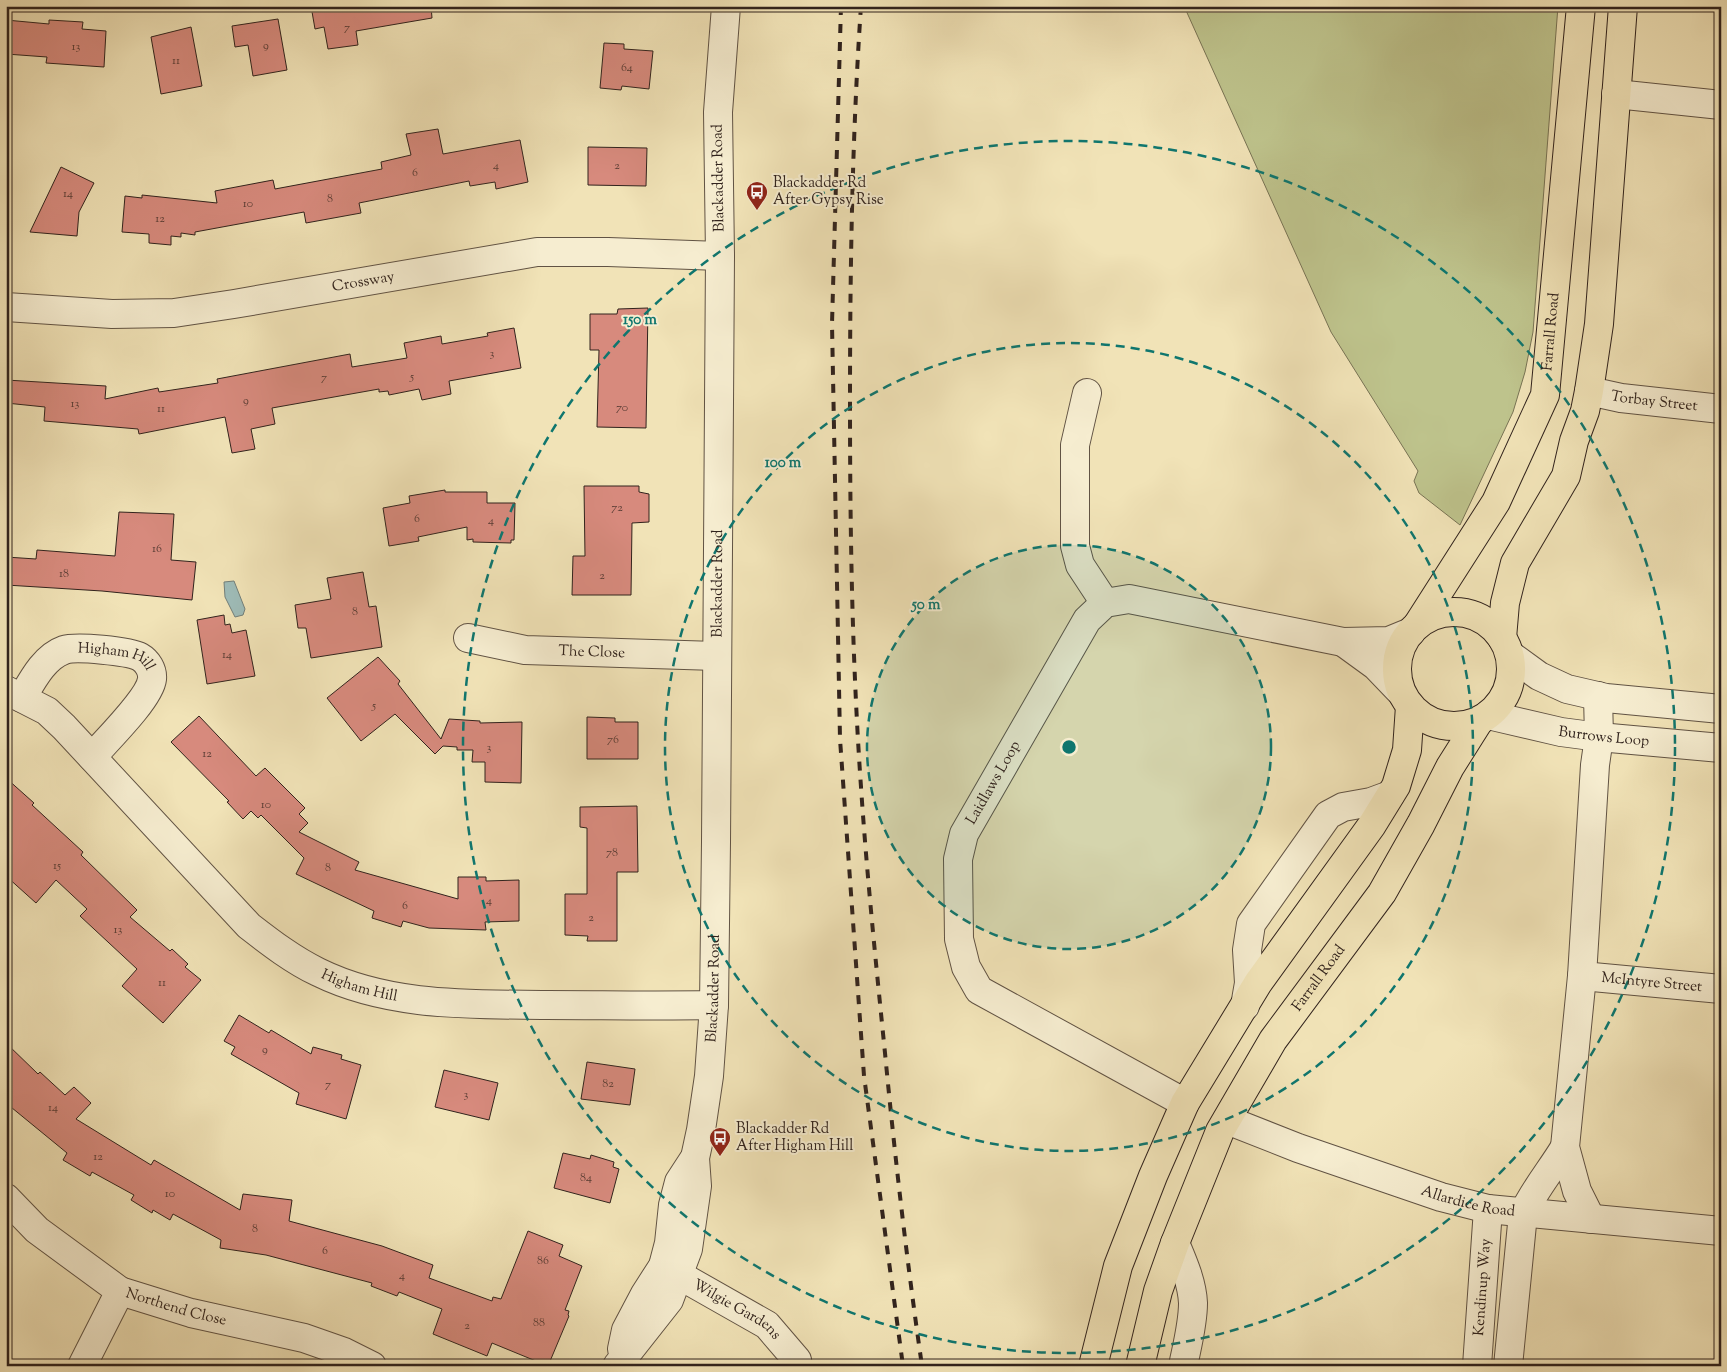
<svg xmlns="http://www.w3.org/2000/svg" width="1727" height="1372" font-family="'Sorts Mill Goudy',serif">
	<rect width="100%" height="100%" fill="#f1e3b7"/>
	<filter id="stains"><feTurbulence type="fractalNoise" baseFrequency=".004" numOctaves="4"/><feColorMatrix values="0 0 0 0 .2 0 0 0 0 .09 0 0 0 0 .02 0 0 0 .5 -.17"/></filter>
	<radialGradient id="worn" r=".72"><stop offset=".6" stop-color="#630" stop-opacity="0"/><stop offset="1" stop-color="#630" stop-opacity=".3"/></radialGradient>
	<!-- green -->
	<path fill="#bec38c" stroke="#787354" d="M1184,6H1558L1533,332L1525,372L1513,412L1460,525L1419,493L1414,481L1418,471L1331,332Z"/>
	<!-- water -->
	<path fill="#9ebcb8" stroke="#727f7a" d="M234,581L245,609L243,615L235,617L225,597L224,582Z"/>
	<!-- building -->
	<g fill="#d78a7d" stroke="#31231d">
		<path d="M311,6H431L432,18L356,31L358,45L328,49L324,27L315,29Z"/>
		<path d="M278,19L287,70L253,76L248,45L235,47L232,26Z"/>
		<path d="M6,20L49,24V20L83,22L82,29L106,31L104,67L46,63L47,57L6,54Z"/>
		<path d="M191,27L202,86L161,94L151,37Z"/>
		<path d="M604,43L624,44V49L653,51L649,89L622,86L621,90L600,88Z"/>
		<path d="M438,129L443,154L520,140L528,182L496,189L495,182L470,186L469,181L359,203L361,213L306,223L304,212L195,232V235L181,233V237L171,236V245L149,243V234L122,232L125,196L142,198V195L217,203L215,191L273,180L275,189L382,169L381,162L411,155L406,134Z"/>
		<path d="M588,147L647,148L646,186L588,185Z"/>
		<path d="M61,167L94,183L79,212L77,236L30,232Z"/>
		<path d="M648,308L646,428L597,427L599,350H590V314H617L618,309Z"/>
		<path d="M514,328L521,368L449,381L451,394L422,400L419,389L389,395L388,391L379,392V389L272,408L275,424L251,429L255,449L232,453L225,417L139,434L138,429L44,421L45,407L6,403V380L106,386L105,399L158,388L159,392L218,383L217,379L350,354L352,367L407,358L404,343L441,336L442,344L488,336L487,333Z"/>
		<path d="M584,486H639V492L649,494V522L632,523L631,595H572L573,556H585Z"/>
		<path d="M445,490V492H487V503H515L514,540H511V543L473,542V539L467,540V527L418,537L419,541L389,546L383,508L410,503L409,496Z"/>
		<path d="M119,512L174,514L171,560L196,562L192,600L102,591L6,585V557L36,559L37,550L115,556Z"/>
		<path d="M363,572L369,607L376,606L382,647L311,658L306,628H298L295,605L331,599L327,578Z"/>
		<path d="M224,615L225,625L230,624L232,633L246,630L255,676L207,684L197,620Z"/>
		<path d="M378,657L400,681L398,684L441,739L449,719L480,721V723L522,722L521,783L485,782V762H472L473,750H457V747L443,746L435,754L395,714L361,741L327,698Z"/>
		<path d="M199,716L256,776L265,768L305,808L299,814L308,823L299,832L359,862L355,870L458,899V877H486V881L519,880V921L485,922L486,930L429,928L403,921L401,927L372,918L374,911L296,874L304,858L261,815L258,818L251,811L243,819L227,802L229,801L171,742Z"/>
		<path d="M587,717L615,718V722H638V759H587Z"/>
		<path d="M6,778L34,803L32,805L83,852L81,855L137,910L130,917L170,951L172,949L188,964L185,967L201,980L163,1023L122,986L137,969L80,916L87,909L56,880L36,903L6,876Z"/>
		<path d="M637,806L638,872H617V941H587L588,936L565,935V894H587V828L580,827V807Z"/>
		<path d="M239,1015L269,1033L271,1030L311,1054L313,1047L342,1055L341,1059L361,1065L346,1119L296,1104L299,1093L231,1054L235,1047L224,1041Z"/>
		<path d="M6,1043L38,1074L40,1072L65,1095L74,1087L91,1103L76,1119L151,1165L154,1160L240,1210L243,1194L292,1200L289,1221L382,1246L433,1265L429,1278L492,1301L493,1297L501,1299L528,1231L563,1245L559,1256L582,1266L565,1310L569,1311L568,1315L569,1316L548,1366L492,1343L487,1356L433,1334L442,1309L399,1292L397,1296L371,1286L372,1283L266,1255L220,1248L221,1240L173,1214L170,1220L153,1210L152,1213L131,1200L134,1195L92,1172L90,1176L63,1160L67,1153L6,1103Z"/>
		<path d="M587,1062L635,1069L630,1105L581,1099Z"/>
		<path d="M444,1070L498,1083L489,1120L435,1107Z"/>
		<path d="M563,1153L590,1159L591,1155L614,1162L613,1167L619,1169L610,1203L554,1188Z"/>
	</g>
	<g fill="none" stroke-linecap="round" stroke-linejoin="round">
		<!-- minor casing -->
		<g stroke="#615344" stroke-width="30">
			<g id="minor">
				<path d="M1616,94L1721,105"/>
				<path id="s1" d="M6,307L112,314L174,313L234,304L537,252H608L720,256"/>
				<path id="s2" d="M1589,391L1621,398L1721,409"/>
				<path d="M1087,393L1075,445V546L1080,565L1105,603"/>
				<path id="s3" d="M468,638L525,650L716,656"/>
				<path d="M1343,642L1376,666L1400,691"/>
				<path d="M1510,655L1539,676L1567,689L1606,698L1721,709"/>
				<path id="s4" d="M6,690L47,711L64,727L249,926C271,943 293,960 318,972C389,1007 470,1004 546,1005C602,1005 658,1006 714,1005"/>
				<path id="s5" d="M22,698C32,681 44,657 64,650C76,646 129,651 140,657C147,661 153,670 152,679C150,698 106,741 92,757"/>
				<path id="s6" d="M1488,715L1561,732L1599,737L1721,748"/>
				<path id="s7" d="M1582,976L1721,989"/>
				<path d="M1245,1006L1249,983L1247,950L1251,924L1328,815L1343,807L1371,802L1390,795"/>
				<path id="s8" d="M1185,1103L979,990L966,967L959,939L958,859L964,834L1087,620L1105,603L1129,599L1343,642L1389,641L1411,632"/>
				<path id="s9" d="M1227,1120L1298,1148L1441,1197L1488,1209L1721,1231"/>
				<path id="s10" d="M6,1198L37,1230L120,1291L191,1313L304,1338L344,1352L372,1366"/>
				<path d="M1591,1219L1577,1191L1565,1147L1582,976L1595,765L1599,737L1598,696"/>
				<path d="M1175,1243C1183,1262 1192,1282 1193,1303C1193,1324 1187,1346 1183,1366"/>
				<path id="s11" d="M663,1266L767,1325L797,1360L798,1366"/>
				<path d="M622,1349L626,1330L645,1294L663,1266L669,1243L673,1205L679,1182L694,1159"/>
				<path d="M82,1366L120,1291"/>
				<path id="s12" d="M617,1366L669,1300L688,1249L697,1186L695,1158L701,1130L709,1076L714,1005L716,842L720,256L718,112L726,6"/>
				<path id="s13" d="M1477,1366L1488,1209"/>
				<path d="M1508,1366L1523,1214C1534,1190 1552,1169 1565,1147"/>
			</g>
		</g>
		<!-- major casing -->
		<g stroke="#31231d" stroke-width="30">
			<g id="major">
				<circle cx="1454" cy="669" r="57"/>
				<path id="s14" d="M1418,624L1496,502L1545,395L1581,6"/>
				<path d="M1502,638L1505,603L1515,563L1566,476L1574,441L1585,411L1589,391L1599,324L1623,6"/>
				<path d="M1093,1366L1118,1266L1153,1176L1185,1103L1258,983L1372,825L1396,786L1407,750L1410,706"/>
				<path id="s15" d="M1140,1366L1158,1291L1175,1243L1220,1131L1273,1040L1382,893L1421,824L1450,767L1479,721"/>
			</g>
		</g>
		<!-- minor -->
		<use href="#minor" stroke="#f6edd0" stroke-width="28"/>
		<!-- major -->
		<use href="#major" stroke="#f1e3b7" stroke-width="28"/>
		<!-- rail -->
		<g stroke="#31231d" stroke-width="4" stroke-dasharray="9 9" stroke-linecap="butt">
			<path d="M841,6L832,324L840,739L864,1076L903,1366"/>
			<path d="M861,6C852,138 850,271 850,403C850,531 852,659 861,787C867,876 876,964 885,1053C895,1158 907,1262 922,1366"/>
		</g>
	</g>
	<!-- distance rings -->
	<circle cx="1069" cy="747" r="202" fill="#0f766e" fill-opacity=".12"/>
	<g fill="none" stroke="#0f766e" stroke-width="2.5" stroke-dasharray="9 6">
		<circle cx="1069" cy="747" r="202"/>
		<circle cx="1069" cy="747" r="404"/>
		<circle cx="1069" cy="747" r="606"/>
	</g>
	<!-- icons -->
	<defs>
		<g id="bus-pin" transform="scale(1.125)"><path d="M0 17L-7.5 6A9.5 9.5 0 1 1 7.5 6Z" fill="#8f2418" stroke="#f6edd0"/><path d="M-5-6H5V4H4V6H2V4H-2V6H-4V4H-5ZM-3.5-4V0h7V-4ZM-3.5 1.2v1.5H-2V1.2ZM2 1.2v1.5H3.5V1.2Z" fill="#fff"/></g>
	</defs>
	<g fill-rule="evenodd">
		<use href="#bus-pin" x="757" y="192"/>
		<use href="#bus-pin" x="720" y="1138"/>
	</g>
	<g text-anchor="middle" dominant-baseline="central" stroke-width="4" stroke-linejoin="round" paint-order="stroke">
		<!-- number labels -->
		<g font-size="12" fill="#5a3d35">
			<text x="347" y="28">7</text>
			<text x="266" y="46">9</text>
			<text x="76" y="47">13</text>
			<text x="176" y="61">11</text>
			<text x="627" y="68">64</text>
			<text x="496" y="166">4</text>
			<text x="617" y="166">2</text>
			<text x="415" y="173">6</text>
			<text x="68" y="194">14</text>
			<text x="330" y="199">8</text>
			<text x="248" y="204">10</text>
			<text x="160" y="219">12</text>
			<text x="492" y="354">3</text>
			<text x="412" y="377">5</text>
			<text x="324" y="378">7</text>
			<text x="246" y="401">9</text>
			<text x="75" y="404">13</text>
			<text x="622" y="408">70</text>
			<text x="161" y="409">11</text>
			<text x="617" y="508">72</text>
			<text x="417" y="519">6</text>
			<text x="491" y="521">4</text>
			<text x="157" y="549">16</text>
			<text x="64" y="574">18</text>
			<text x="602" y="576">2</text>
			<text x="355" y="612">8</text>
			<text x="227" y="655">14</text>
			<text x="374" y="706">5</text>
			<text x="613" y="740">76</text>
			<text x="489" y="748">3</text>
			<text x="207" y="754">12</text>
			<text x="266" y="805">10</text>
			<text x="612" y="853">78</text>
			<text x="57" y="866">15</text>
			<text x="328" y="868">8</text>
			<text x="489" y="901">4</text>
			<text x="405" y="906">6</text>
			<text x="591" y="918">2</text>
			<text x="118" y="930">13</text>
			<text x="162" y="983">11</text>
			<text x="265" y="1050">9</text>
			<text x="608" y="1084">82</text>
			<text x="328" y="1085">7</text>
			<text x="466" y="1095">3</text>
			<text x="53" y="1108">14</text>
			<text x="98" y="1157">12</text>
			<text x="586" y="1178">84</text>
			<text x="170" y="1194">10</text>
			<text x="255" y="1229">8</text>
			<text x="325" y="1251">6</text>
			<text x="543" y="1261">86</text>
			<text x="402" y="1276">4</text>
			<text x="539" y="1323">88</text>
			<text x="467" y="1326">2</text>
		</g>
		<!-- street labels -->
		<g font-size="15" fill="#31231d" stroke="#f6edd0">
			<text transform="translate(719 178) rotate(-91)">Blackadder Road</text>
			<text stroke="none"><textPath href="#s1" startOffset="360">Crossway</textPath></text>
			<text stroke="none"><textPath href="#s14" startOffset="326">Farrall Road</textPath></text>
			<text stroke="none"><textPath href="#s2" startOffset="66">Torbay Street</textPath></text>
			<text stroke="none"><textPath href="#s12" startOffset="806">Blackadder Road</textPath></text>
			<text stroke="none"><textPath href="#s3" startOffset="125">The Close</textPath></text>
			<text stroke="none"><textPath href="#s5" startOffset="119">Higham Hill</textPath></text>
			<text stroke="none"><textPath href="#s6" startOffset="118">Burrows Loop</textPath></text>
			<text stroke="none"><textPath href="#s8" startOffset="455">Laidlaws Loop</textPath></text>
			<text stroke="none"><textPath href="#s15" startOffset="431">Farrall Road</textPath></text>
			<text stroke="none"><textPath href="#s7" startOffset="70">McIntyre Street</textPath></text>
			<text stroke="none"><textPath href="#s4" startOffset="468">Higham Hill</textPath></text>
			<text stroke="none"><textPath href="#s12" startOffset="401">Blackadder Road</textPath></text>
			<text stroke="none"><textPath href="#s9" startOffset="255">Allardice Road</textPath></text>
			<text stroke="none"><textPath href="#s13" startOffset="79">Kendinup Way</textPath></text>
			<text stroke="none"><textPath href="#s10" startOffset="206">Northend Close</textPath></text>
			<text stroke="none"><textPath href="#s11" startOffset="86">Wilgie Gardens</textPath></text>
		</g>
		<!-- poi labels -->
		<g font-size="15" fill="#31231d" stroke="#f6edd0" text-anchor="start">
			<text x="773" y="183">Blackadder Rd<tspan x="773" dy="17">After Gypsy Rise</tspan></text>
			<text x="736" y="1129">Blackadder Rd<tspan x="736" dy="17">After Higham Hill</tspan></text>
		</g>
	</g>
	<circle cx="1069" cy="747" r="8" fill="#0f766e" stroke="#f6edd0" stroke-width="2.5"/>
	<g font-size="15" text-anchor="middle" font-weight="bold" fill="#0f766e" stroke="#f6edd0" stroke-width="4" stroke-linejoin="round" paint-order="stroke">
		<text x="640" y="324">150 m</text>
		<text x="783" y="467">100 m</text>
		<text x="926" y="609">50 m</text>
	</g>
	<!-- margin -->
	<rect width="1727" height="1372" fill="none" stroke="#f1e3b7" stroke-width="25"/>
	<rect x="8" y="8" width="1712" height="1357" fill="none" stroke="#31231d" stroke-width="2.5"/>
	<rect x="12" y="12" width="1702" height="1347" fill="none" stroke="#31231d"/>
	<rect width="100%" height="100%" filter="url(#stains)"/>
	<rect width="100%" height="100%" fill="url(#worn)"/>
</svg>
